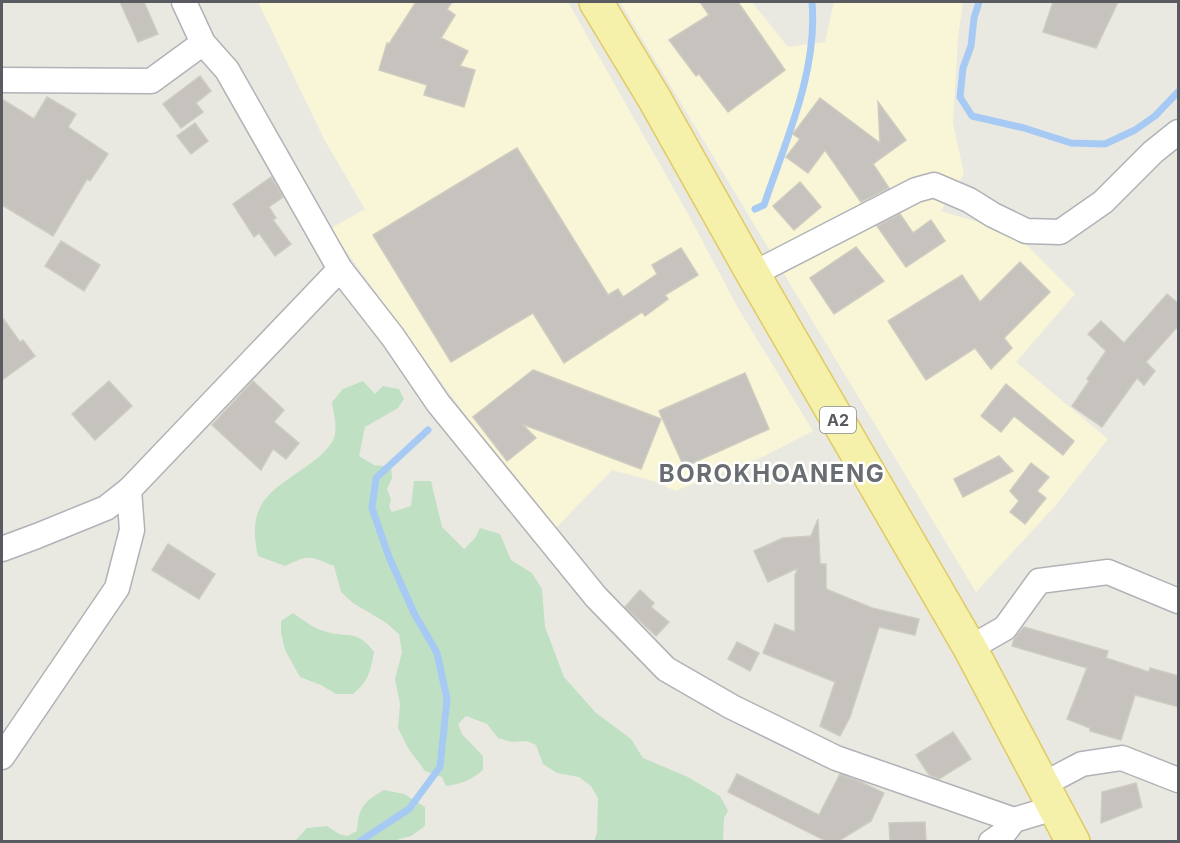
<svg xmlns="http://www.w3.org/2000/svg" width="1180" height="843" font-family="Inter,sans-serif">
	<rect width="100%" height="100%" fill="#eae9e1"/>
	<!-- commercial -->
	<g fill="#f9f5d7">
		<path d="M258,2H568L688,214L738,308L813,431L762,457L675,491L657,482L612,470L551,533L330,229L365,209L325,141Z"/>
		<path d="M620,2H752L788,47L825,42L834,2H963L958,38L953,123L964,174L941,211L978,222L1028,246L1075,294L1016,362L1108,439L1055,506L976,592Z"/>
	</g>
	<!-- green -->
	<g fill="#bfe0c3">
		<path d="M363,381L375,394L383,386L399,389L404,399L398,408L365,427L359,456L374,465L391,467L392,478L387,489L391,499L389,507L392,512L411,506L414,481H431L442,527L464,549L475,538L480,528L500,534L511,560L532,573L542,589L545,627L564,677L596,713L631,739L643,758L688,777L720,796L728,811L724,818L723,841H594L597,833L598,798L591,786L579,777L557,773L543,764L536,745L527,741L512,742L498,738L487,724L466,716L458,724L462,734L483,756V770C471,780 461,784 446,786L442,777L425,771L408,748L398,728L400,704L395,679L402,652L399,634L385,622L353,603L341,592L334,566C309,556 310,554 285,566L258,556C244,495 279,489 320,456C325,451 334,442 335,434C337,424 333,412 332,402L343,389Z"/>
		<path d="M293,613C303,620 314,629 327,632C349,638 357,629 374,652C370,672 369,681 353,694H336L321,685L300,677L285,650L281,633V621Z"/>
		<path d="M384,790L404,794L425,807V826L411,836L393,841H295L307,828L327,826L339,834L347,836L357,831C359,807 363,802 384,790Z"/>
	</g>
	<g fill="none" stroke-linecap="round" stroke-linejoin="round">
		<!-- stream -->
		<g stroke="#a7caf4" stroke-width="7">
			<path d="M979,2L974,18L971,46L963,68L960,97L972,116L1024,128L1071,143L1105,144L1135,130L1155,116L1178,92"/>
			<path d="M755,209L764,205C786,140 818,71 812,2"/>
			<path d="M359,842L409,809L440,767L447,699L437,653L414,613L389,557L372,508L376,478L428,430"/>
		</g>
	</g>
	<!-- building -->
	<g fill="#c6c3be" stroke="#cecbc0" stroke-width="1.5">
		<path d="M120,2H144L158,34L138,42Z"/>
		<path d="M416,2H452L447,9L455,15L441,38L468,51L460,66L475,70L464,107L424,95L427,85L379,70L387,43L389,44Z"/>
		<path d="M700,2H738L785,70L728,112L699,74L696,76L669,40L709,15Z"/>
		<path d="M1053,2H1118L1096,48L1043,32Z"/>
		<path d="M200,76L211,91L196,103L203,112L181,128L163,104Z"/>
		<path d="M47,97L76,114L68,127L108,154L90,181L87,179L53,236L2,205V99L34,119Z"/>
		<path d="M820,98L880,143L878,102L906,140L873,164L889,188L861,202L825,150L808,173L786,157L800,139L793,134Z"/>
		<path d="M195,123L208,141L191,154L177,136Z"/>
		<path d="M517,148L608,295L618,289L623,297L657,274L652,265L681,248L698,275L665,295L668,299L645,316L642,312L564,363L533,313L451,362L373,235Z"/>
		<path d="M271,177L283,197L269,207L276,218L273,220L291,244L275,256L259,233L254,237L233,204Z"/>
		<path d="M800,182L821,207L794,230L773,206Z"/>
		<path d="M900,214L913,233L931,220L945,241L906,267L877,226Z"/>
		<path d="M61,241L100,265L84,291L45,266Z"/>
		<path d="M856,247L884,281L834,314L810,278Z"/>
		<path d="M1020,262L1050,292L1004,338L1012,348L991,369L975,348L926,380L888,321L962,275L980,302Z"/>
		<path d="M1167,294L1179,304V325L1146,362L1155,371L1144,385L1137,378L1102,427L1072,406L1089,381L1087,379L1106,351L1088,334L1101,321L1124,343Z"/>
		<path d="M2,317L20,342L23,340L35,356L2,380Z"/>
		<path d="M533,370L661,419L641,469L522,424L536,438L507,461L473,417Z"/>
		<path d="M745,373L769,429L684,467L659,411Z"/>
		<path d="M109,381L132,406L95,440L72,414Z"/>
		<path d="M253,381L284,410L274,422L299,443L286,459L273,449L261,470L212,425Z"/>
		<path d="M1006,384L1074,441L1063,455L1014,416L1001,432L981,416Z"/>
		<path d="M999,456L1013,471L963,497L954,479Z"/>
		<path d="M1031,463L1049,477L1037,491L1046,498L1025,524L1010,512L1019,501L1010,491Z"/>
		<path d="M818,519L820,564H826V589L872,608L919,619L915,635L879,627L850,717L840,736L820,726L835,682L763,653L775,624L795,632V575L798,568L768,582L754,551L783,538L811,536Z"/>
		<path d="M168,544L215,574L199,599L152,570Z"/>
		<path d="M640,590L654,603L651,607L669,622L656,636L625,607Z"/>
		<path d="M1024,627L1108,651L1106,658L1149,672L1150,668L1179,676V707L1135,695L1121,740L1090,731V728L1067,719L1087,668L1012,646L1014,639Z"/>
		<path d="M737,642L759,653L750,671L728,659Z"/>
		<path d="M953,732L971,759L939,779L929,775L916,755Z"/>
		<path d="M737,774L819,815L840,774L861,782L884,793L871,821L837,842H828L728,792Z"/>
		<path d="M1136,783L1142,807L1101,823L1102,792Z"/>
		<path d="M925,822L926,842H890L889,823Z"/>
	</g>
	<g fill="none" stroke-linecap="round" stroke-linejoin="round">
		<!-- street casing -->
		<g stroke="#b1b2b7" stroke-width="27">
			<g id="street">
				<path d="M184,2L203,43L227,70L340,269L393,337L438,403L596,597L666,669L732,707L836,758L1014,820"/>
				<path d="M2,80L151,81L203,43"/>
				<path d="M753,274L916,190L934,185L969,200L993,215L1026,231L1060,232L1103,202L1153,152L1178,132"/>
				<path d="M2,549L37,536L106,508L129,490L340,269"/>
				<path d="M970,648L1005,628L1039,581L1108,572L1178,601"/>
				<path d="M2,757L117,588L132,530L129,490"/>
				<path d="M1044,784L1082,764L1122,758L1178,780"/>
				<path d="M991,842L1004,833L1014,820L1054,808"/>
			</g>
		</g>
		<!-- primary casing -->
		<g stroke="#e0ca64" stroke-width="36">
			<path id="primary" d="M596,2L654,98L753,274L970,648L1073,842"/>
		</g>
		<!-- street -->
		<use href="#street" stroke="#fff" stroke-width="24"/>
		<!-- primary -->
		<use href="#primary" stroke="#f5f1ab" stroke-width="33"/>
	</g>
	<g text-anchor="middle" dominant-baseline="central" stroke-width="5" stroke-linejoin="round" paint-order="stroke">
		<!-- shield labels -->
		<rect fill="#fff" stroke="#8b8c90" stroke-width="1.5" x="820" y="407" width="36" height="26" rx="4.5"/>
		<g font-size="16" font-weight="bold" fill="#595b60">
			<text x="838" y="420">A2</text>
		</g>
		<!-- district labels -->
		<g font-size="24" font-weight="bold" letter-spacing="1.5" fill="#6a6d72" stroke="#fff">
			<text x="772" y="473">BOROKHOANENG</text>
		</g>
	</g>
	<!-- border -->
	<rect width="1180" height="843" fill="none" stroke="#595b60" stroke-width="6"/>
</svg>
